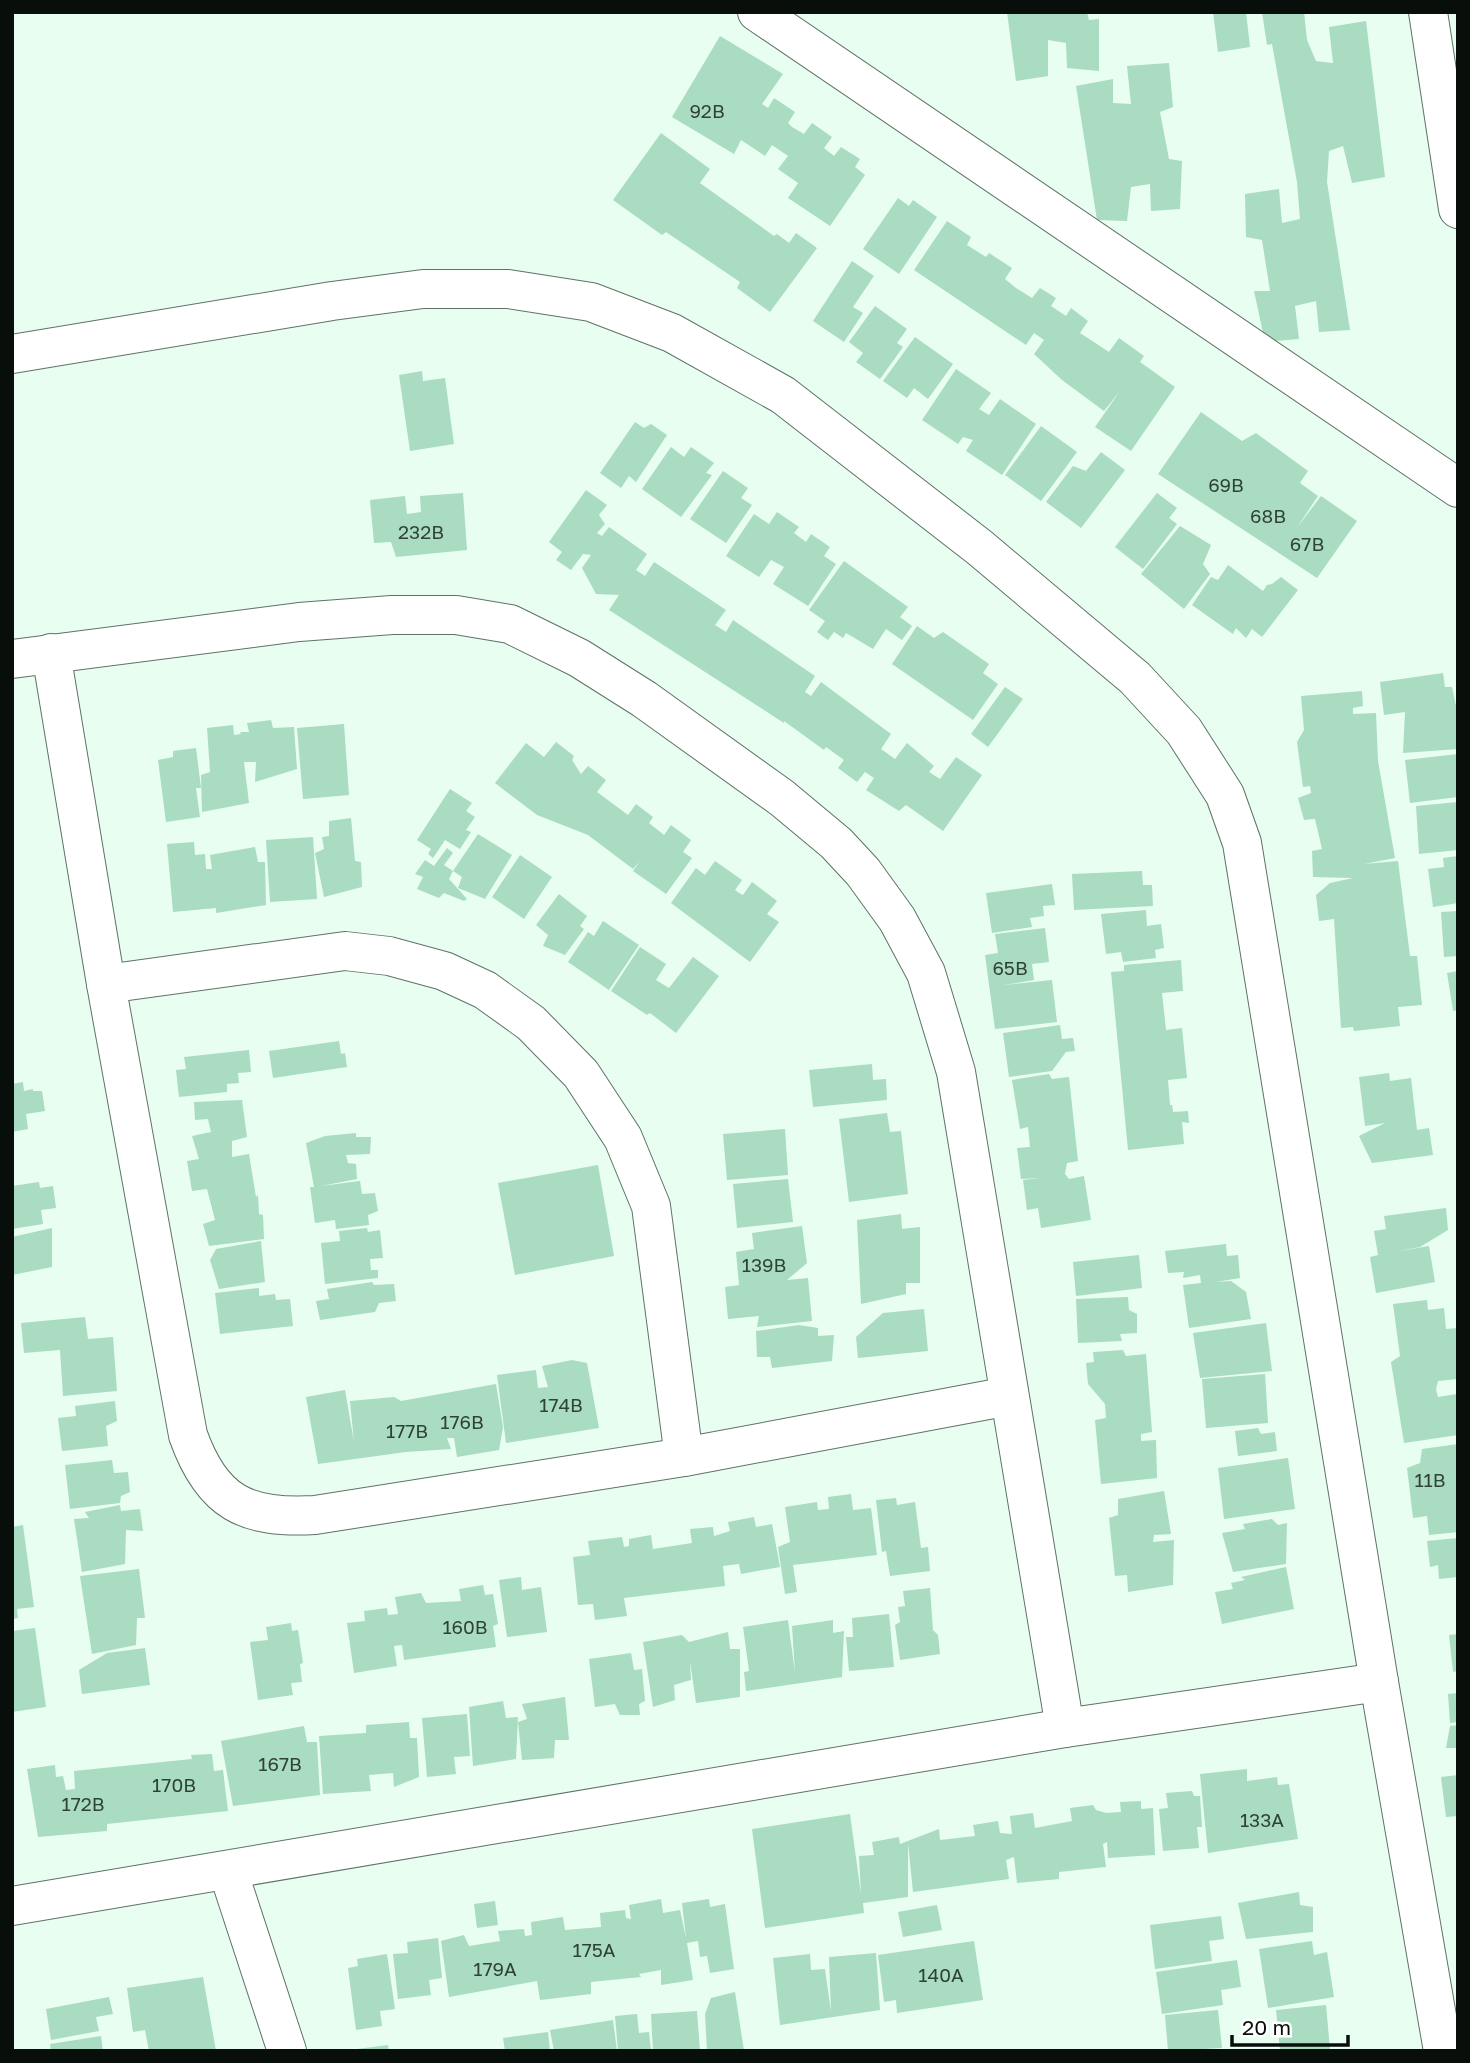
<svg xmlns="http://www.w3.org/2000/svg" width="1470" height="2063" font-family="'Golos Text',sans-serif">
	<rect width="100%" height="100%" fill="#e7fef1"/>
	<!-- building -->
	<g fill="#a9dcc0">
		<path d="M1007,12H1087L1089,20L1099,19V71L1067,68L1066,43L1048,40V76L1016,81Z"/>
		<path d="M1213,12H1246L1250,47L1218,52Z"/>
		<path d="M1262,12H1304L1307,40L1316,61L1333,63L1329,27L1366,21L1385,177L1352,183L1343,146L1329,151L1327,182L1350,330L1319,332L1316,301L1295,306L1299,339L1265,342L1254,291H1270L1262,240L1246,237L1245,194L1279,189L1282,223L1300,219L1297,182L1272,44L1267,45Z"/>
		<path d="M720,36L783,74L762,104L768,108L774,98L795,112L788,123L792,127L804,134L812,123L832,137L824,148L834,156L841,147L860,159L855,167L865,175L830,226L788,198L798,183L778,169L788,156L772,145L765,156L741,140L734,154L672,117Z"/>
		<path d="M1169,63L1173,107L1160,112L1169,159L1182,161L1180,209L1151,211L1150,184L1131,187L1127,221L1097,220L1076,86L1113,79V103L1131,104L1127,66Z"/>
		<path d="M661,133L710,169L700,183L774,236L777,234L789,243L796,233L817,248L770,312L737,288L740,282L666,232L662,235L613,200Z"/>
		<path d="M898,198L909,206L913,200L937,217L899,274L863,249Z"/>
		<path d="M947,221L971,237L967,245L986,257L989,253L1012,268L1005,279L1016,288L1032,298L1040,288L1056,298L1051,306L1066,316L1071,308L1088,321L1080,333L1109,352L1119,338L1144,356L1140,362L1175,387L1131,451L1095,427L1120,391L1104,411L1062,380L1034,354L1044,340L1034,333L1026,345L914,270Z"/>
		<path d="M852,261L874,276L853,307L863,313L844,342L813,321Z"/>
		<path d="M875,306L907,329L897,343L903,347L880,379L856,362L863,353L849,342Z"/>
		<path d="M915,337L953,364L928,399L914,388L907,398L883,381Z"/>
		<path d="M956,369L991,393L979,409L989,415L1000,399L1036,424L1002,475L966,451L973,440L963,437L958,444L922,420Z"/>
		<path d="M422,371L423,381L445,378L454,444L410,451L399,375Z"/>
		<path d="M1201,412L1242,441L1256,433L1308,471L1300,483L1318,496L1296,529L1321,496L1357,521L1317,578L1158,474Z"/>
		<path d="M635,422L644,428L651,424L667,435L636,482L629,476L621,488L600,473Z"/>
		<path d="M1041,426L1077,452L1041,501L1005,475Z"/>
		<path d="M671,447L684,457L691,447L714,463L706,473L712,475L681,517L642,489Z"/>
		<path d="M1101,452L1125,470L1081,528L1046,502L1073,466L1086,471Z"/>
		<path d="M723,471L748,488L741,498L752,505L726,543L690,519Z"/>
		<path d="M586,490L607,505L599,515L605,524L597,533L602,536L609,527L647,554L636,570L645,576L654,562L726,610L715,625L726,632L733,620L815,676L805,692L811,696L821,682L891,734L881,749L895,759L907,743L934,766L929,772L940,779L956,757L982,775L943,831L906,805L899,811L866,790L874,778L865,772L857,782L838,768L844,760L826,747L824,750L784,721V723L609,610L619,595L596,594L582,568L591,555L583,554L571,570L556,560L562,552L549,542Z"/>
		<path d="M463,493L467,550L396,557L391,542L374,543L370,500L405,496L407,514L421,512L420,496Z"/>
		<path d="M1157,493L1177,508L1169,518L1177,524L1143,569L1115,547Z"/>
		<path d="M777,512L799,527L794,533L806,542L811,534L830,547L824,556L836,564L808,606L773,584L784,567L771,560L759,577L726,556L754,514L769,524Z"/>
		<path d="M1180,526L1211,545L1203,564L1210,574L1184,609L1141,574Z"/>
		<path d="M844,561L908,607L900,617L912,626L902,640L886,629L873,649L846,633L843,638L834,632L828,640L817,632L825,621L809,610Z"/>
		<path d="M1228,565L1263,591L1267,585L1272,584L1281,577L1298,590L1262,637L1252,629L1246,638L1236,628L1233,634L1192,605L1211,577L1218,580Z"/>
		<path d="M917,626L934,638L943,632L989,664L983,673L998,684L973,720L892,664Z"/>
		<path d="M1443,673L1445,687H1452L1458,715V749L1403,753L1405,712L1384,715L1380,682Z"/>
		<path d="M1005,687L1023,699L988,747L971,734Z"/>
		<path d="M1362,691L1363,706L1353,708V714L1376,713L1378,761L1395,858L1364,864L1398,861L1410,956H1417L1422,1005L1398,1007L1400,1026L1354,1031L1353,1027L1341,1028L1334,919L1319,921L1316,895L1330,883L1353,878L1313,877L1312,851L1322,849L1315,819L1304,820L1298,798L1311,793L1310,786L1303,787L1297,742L1304,730L1301,696Z"/>
		<path d="M271,720L273,728L294,727L297,769L255,782L256,762H244L249,803L202,812L201,775L210,772L207,728L233,725L234,735L241,734L240,732H249L247,723Z"/>
		<path d="M344,724L349,795L303,799L297,728Z"/>
		<path d="M556,742L574,756L572,760L581,774L588,766L606,780L597,792L628,815L636,804L653,817L649,823L664,835L671,825L691,840L683,852L692,858L666,894L633,871L640,861L633,869L588,835L537,815L495,783L526,743L544,757Z"/>
		<path d="M196,748L201,788H196L200,817L166,822L158,760L173,757V751Z"/>
		<path d="M1458,754V797L1410,803L1405,760Z"/>
		<path d="M450,789L472,803L466,811L475,817L466,830L471,832L460,849L445,840L433,858L428,854L431,849L417,840Z"/>
		<path d="M1458,802V850L1419,854L1416,806Z"/>
		<path d="M351,818L355,861L361,862L362,887L324,897L315,853L324,849L322,837L329,836V821Z"/>
		<path d="M478,834L512,855L485,899L458,888L462,877L453,871L449,879L467,899L464,901L444,893L439,898L417,889L423,877L415,874L425,860L434,866L447,848L453,853L444,865L453,871Z"/>
		<path d="M313,837L317,899L270,902L266,840Z"/>
		<path d="M194,842L195,855L205,854L206,869H212L210,855L255,847L258,862H265L266,905L216,913V908L173,912L167,844Z"/>
		<path d="M520,855L552,877L524,919L492,897Z"/>
		<path d="M1458,856V903L1433,907L1428,869L1444,867L1443,858Z"/>
		<path d="M715,861L742,880L735,890L739,893L743,895L752,882L777,901L767,914L779,922L750,962L671,903L696,868L705,875Z"/>
		<path d="M1142,871L1143,885H1152L1153,906L1074,910L1072,874Z"/>
		<path d="M1052,884L1055,905L1043,906L1044,916L1030,918L1032,927L992,933L986,893Z"/>
		<path d="M559,894L587,916L580,926L584,929L565,955L543,946L548,935L536,925Z"/>
		<path d="M1146,910L1147,926L1161,924L1164,948L1155,950L1156,958L1123,962L1121,952L1106,954L1101,914Z"/>
		<path d="M1458,911V956L1444,957L1441,912Z"/>
		<path d="M603,921L639,945L609,990L568,962L588,932L594,936Z"/>
		<path d="M1045,928L1049,962L1032,964L1034,980L1004,985L1052,980L1057,1022L995,1029L985,955L998,953L995,934Z"/>
		<path d="M640,947L666,964L656,980L669,988L693,957L719,976L676,1033L650,1013L647,1015L611,991Z"/>
		<path d="M1181,960L1183,991L1162,993L1166,1030L1182,1028L1187,1078L1168,1080L1170,1105H1172L1173,1112L1188,1111L1189,1123L1182,1122L1184,1144L1128,1150L1111,972L1124,971V965Z"/>
		<path d="M1458,971V1010L1453,1011L1447,973Z"/>
		<path d="M1060,1025L1062,1039L1073,1038L1075,1051L1066,1052L1052,1071L1009,1077L1003,1033Z"/>
		<path d="M339,1041L341,1054L345,1053L347,1067L273,1078L269,1051Z"/>
		<path d="M249,1050L251,1072L238,1073L239,1083L227,1084V1092L179,1097L176,1070L186,1069L184,1057Z"/>
		<path d="M872,1064L873,1080L886,1079L887,1100L813,1107L809,1070Z"/>
		<path d="M1389,1073L1390,1081L1411,1078L1417,1130L1429,1128L1433,1155L1372,1163L1359,1136L1385,1123L1365,1126L1359,1077Z"/>
		<path d="M1049,1074L1052,1079L1069,1077L1078,1161L1067,1163L1065,1174L1069,1179L1084,1176L1091,1220L1041,1228L1038,1208L1027,1210L1023,1180L1039,1178L1021,1179L1017,1148L1030,1147L1028,1127L1020,1129L1012,1080Z"/>
		<path d="M23,1082L24,1091L33,1089V1091H42L45,1111L26,1114L28,1129L12,1132V1084Z"/>
		<path d="M242,1100L247,1137L232,1141V1157L249,1154L256,1197L258,1195L259,1214L263,1215L264,1239L209,1246L203,1224L215,1220L207,1189L192,1191L187,1161L199,1159L192,1136L211,1132L208,1119L195,1120L194,1102Z"/>
		<path d="M887,1113L890,1132L901,1131L908,1194L849,1202L839,1119Z"/>
		<path d="M785,1129L788,1175L727,1180L723,1134Z"/>
		<path d="M356,1133V1137H371L370,1154L346,1155L348,1163L356,1164L357,1179L321,1186L360,1181L362,1194L375,1193L378,1211L368,1215L369,1225L336,1229L335,1220L315,1223L310,1187H314L306,1143L325,1136Z"/>
		<path d="M598,1165L614,1256L515,1275L498,1183Z"/>
		<path d="M788,1179L793,1222L737,1228L733,1184Z"/>
		<path d="M39,1182L40,1188L53,1186L56,1208L41,1210L43,1224L12,1229V1186Z"/>
		<path d="M1446,1208L1448,1230L1420,1247L1394,1252L1429,1246L1435,1282L1376,1293L1370,1257L1378,1255L1374,1231L1386,1229L1384,1216Z"/>
		<path d="M901,1214L902,1229L920,1227V1283H906V1294L861,1304L857,1220Z"/>
		<path d="M802,1226L807,1263L787,1280L808,1278L812,1321L757,1327L759,1316L728,1319L725,1287L739,1285L736,1252L754,1249L752,1233Z"/>
		<path d="M52,1228V1267L12,1275V1237Z"/>
		<path d="M367,1228L368,1232L380,1230L383,1258L370,1259L371,1270H378V1278L325,1284L321,1243L340,1241L339,1231Z"/>
		<path d="M261,1241L265,1282L219,1289L210,1260L216,1249Z"/>
		<path d="M1226,1244L1227,1256L1238,1255L1240,1278L1216,1282L1231,1281L1246,1292L1251,1319L1189,1328L1183,1285L1201,1283L1200,1275L1183,1278L1184,1272L1168,1273L1165,1251Z"/>
		<path d="M1139,1255L1142,1288L1076,1296L1073,1262Z"/>
		<path d="M372,1282L374,1285L394,1284L396,1301L379,1303L375,1312L320,1320L316,1301L329,1299L327,1289Z"/>
		<path d="M259,1288V1296L275,1294L276,1300L290,1299L293,1326L220,1334L215,1293Z"/>
		<path d="M1128,1297L1129,1310L1137,1314V1333L1120,1334L1122,1341L1078,1343L1076,1299Z"/>
		<path d="M1427,1300L1428,1310L1444,1308L1446,1329L1458,1328V1379L1438,1381L1436,1389L1438,1397L1457,1394L1458,1435L1404,1443L1391,1362L1400,1356L1393,1304Z"/>
		<path d="M924,1309L928,1351L858,1358L856,1337L883,1313Z"/>
		<path d="M85,1317L88,1339L113,1337L117,1391L63,1396L60,1350L24,1353L21,1323Z"/>
		<path d="M1266,1323L1272,1371L1200,1378L1193,1333Z"/>
		<path d="M799,1325L818,1328V1336L834,1335L832,1361L772,1368L770,1357H757L756,1331Z"/>
		<path d="M1123,1350L1126,1356L1146,1354L1152,1432L1141,1434V1441L1156,1440L1157,1478L1101,1484L1095,1420L1106,1418L1105,1404L1088,1384L1086,1363L1094,1362L1093,1352Z"/>
		<path d="M572,1360L587,1363L599,1428L506,1443L497,1375L536,1370L538,1388L548,1387L542,1366Z"/>
		<path d="M1265,1374L1268,1423L1206,1428L1202,1379Z"/>
		<path d="M496,1384L503,1427L499,1450L457,1457L454,1438H447L451,1449L406,1452L318,1464L306,1397L345,1390L354,1442L350,1401L394,1397L401,1401Z"/>
		<path d="M115,1401L117,1421L106,1426L108,1446L62,1451L58,1418L76,1416L75,1406Z"/>
		<path d="M1258,1428L1261,1434L1275,1432L1277,1451L1238,1456L1235,1431Z"/>
		<path d="M1458,1444V1532L1429,1535L1427,1516L1413,1518L1407,1468L1420,1463L1422,1449Z"/>
		<path d="M1288,1458L1295,1509L1224,1519L1218,1468Z"/>
		<path d="M112,1460L114,1473L128,1472L130,1492L121,1496L120,1503L70,1509L65,1465Z"/>
		<path d="M1164,1491L1171,1534L1154,1535L1153,1542L1174,1540L1173,1585L1128,1592L1127,1575L1115,1576L1109,1518L1118,1515V1499Z"/>
		<path d="M851,1494L853,1510L871,1508L877,1555L793,1565L797,1592L785,1594L778,1547L790,1542L785,1507L817,1502L818,1510L829,1509L828,1497Z"/>
		<path d="M896,1498L897,1505L915,1502L921,1548L928,1547L930,1571L890,1576L886,1551L882,1552L876,1500Z"/>
		<path d="M120,1505L121,1511L140,1509L143,1531L126,1530L125,1564L82,1572L74,1519L89,1518L85,1512Z"/>
		<path d="M754,1517L756,1527L772,1524L780,1567L741,1574L739,1564L723,1566L725,1586L624,1598L627,1616L595,1620L593,1604L578,1605L573,1557L590,1555L588,1541L622,1537L624,1547L629,1546V1539L651,1535L653,1549L692,1543L690,1529L713,1527L714,1536L730,1531L728,1522Z"/>
		<path d="M1272,1519L1278,1525L1287,1523L1286,1564L1233,1572L1222,1533L1245,1529L1243,1524Z"/>
		<path d="M23,1525L34,1607L17,1609L18,1618L12,1619V1527Z"/>
		<path d="M1458,1538V1577L1439,1579L1438,1565L1430,1567L1427,1541Z"/>
		<path d="M1286,1567L1294,1609L1222,1624L1215,1592L1233,1589L1231,1583L1245,1580L1241,1577Z"/>
		<path d="M139,1569L145,1618H137L136,1645L92,1654L80,1576Z"/>
		<path d="M521,1577L522,1590L541,1587L547,1632L507,1637L499,1580Z"/>
		<path d="M483,1585L485,1595L493,1594L498,1624L493,1626L496,1647L404,1660L402,1645L394,1646L397,1666L354,1673L347,1623L365,1621L364,1611L387,1608L388,1615L398,1614L395,1597L421,1593L426,1603L461,1601L459,1589Z"/>
		<path d="M930,1588L933,1630L938,1635L940,1654L900,1660L895,1625L900,1622L898,1607L905,1606L903,1591Z"/>
		<path d="M889,1614L894,1667L849,1671L846,1637H853L852,1618Z"/>
		<path d="M788,1620L795,1673L792,1626L833,1620V1633L844,1631L842,1677L746,1691L744,1672L749,1671L743,1627Z"/>
		<path d="M291,1623L292,1631L298,1630L303,1663L300,1664L302,1682L291,1683L293,1695L258,1700L250,1642L268,1640L266,1627Z"/>
		<path d="M35,1628L46,1707L12,1712V1631Z"/>
		<path d="M728,1632L730,1649H740V1697L696,1703L690,1661L691,1680L674,1685L675,1700L653,1707L643,1642L682,1635L689,1642Z"/>
		<path d="M1458,1634V1671L1453,1672L1449,1635Z"/>
		<path d="M145,1648L150,1685L82,1694L79,1670L107,1653Z"/>
		<path d="M631,1653L634,1670L642,1669L645,1701L639,1704L640,1715H620L615,1704L595,1707L589,1659Z"/>
		<path d="M1458,1693V1722L1450,1723L1448,1694Z"/>
		<path d="M565,1697L569,1740H555L554,1758L522,1760L518,1722L527,1719L522,1704Z"/>
		<path d="M503,1701L506,1718L518,1717L516,1759L473,1766L469,1707Z"/>
		<path d="M467,1714L470,1756L454,1757L456,1774L427,1777L422,1718Z"/>
		<path d="M409,1722L410,1738H417L419,1777L394,1787L393,1773L369,1775L371,1791L323,1794L319,1736L366,1733V1725Z"/>
		<path d="M1458,1725V1748H1446L1450,1726Z"/>
		<path d="M304,1726L307,1742H317L320,1795L233,1806L221,1741Z"/>
		<path d="M212,1754L214,1771L223,1770L228,1811L107,1824V1831L38,1837L27,1769L55,1765L56,1777L63,1776L66,1790L75,1789L74,1771L192,1759L191,1755Z"/>
		<path d="M1247,1769V1781L1277,1777L1278,1785L1289,1784L1298,1839L1208,1853L1200,1774Z"/>
		<path d="M1458,1775V1816L1446,1817L1441,1777Z"/>
		<path d="M1192,1791L1194,1796H1200L1202,1827H1197L1199,1848L1163,1851L1159,1809L1168,1808L1166,1793Z"/>
		<path d="M1141,1801V1809L1153,1808L1155,1855L1108,1858L1107,1842L1103,1844L1106,1867L1059,1872V1879L1017,1883L1014,1857L1006,1860L1009,1879L913,1892L908,1843V1897L863,1903L864,1913L765,1928L752,1829L850,1814L861,1894L859,1856L874,1855L872,1842L899,1837L900,1844L939,1829L940,1840L975,1836L973,1825L998,1821L1000,1833L1012,1834L1010,1816L1033,1813L1035,1828L1072,1821L1070,1808L1093,1805L1096,1810L1106,1813L1121,1812L1120,1802Z"/>
		<path d="M1299,1892L1300,1905L1313,1907V1932L1246,1939L1238,1903Z"/>
		<path d="M661,1899L663,1913L680,1910L686,1938L682,1903L709,1899L710,1907L725,1904L734,1969L710,1973L707,1956L700,1957L698,1941L687,1943L693,1980L661,1985V1970L639,1974L641,1977L591,1982V1994L540,2000L537,1981L449,1997L441,1941L464,1935L469,1946L500,1941L498,1931L524,1929L525,1936L532,1935L531,1922L563,1917L565,1930L601,1927L600,1913L625,1910L626,1918L631,1919L629,1905Z"/>
		<path d="M495,1901L498,1925L477,1928L474,1904Z"/>
		<path d="M937,1905L942,1930L903,1937L898,1912Z"/>
		<path d="M1221,1916L1224,1939L1209,1941L1212,1961L1155,1969L1150,1925Z"/>
		<path d="M438,1938L442,1978L429,1980L431,1995L398,1999L393,1954L408,1953L407,1942Z"/>
		<path d="M974,1941L983,2000L897,2013L896,2000L884,2002L878,1955Z"/>
		<path d="M1312,1941L1314,1955L1327,1952L1334,1997L1268,2008L1259,1949Z"/>
		<path d="M876,1953L880,2010L780,2025L773,1958L810,1954L811,1970L825,1969L831,2012L829,1957Z"/>
		<path d="M387,1954L395,2009L380,2011L382,2026L356,2030L348,1968L358,1966L357,1959Z"/>
		<path d="M1237,1960L1241,1987L1221,1990L1223,2005L1162,2014L1156,1972Z"/>
		<path d="M203,1977L216,2051H149L145,2030L133,2032L127,1988Z"/>
		<path d="M735,1992L744,2051H707L705,2014L711,1998Z"/>
		<path d="M109,1997L113,2014L96,2017L99,2031L51,2040L46,2009Z"/>
		<path d="M1326,2005L1330,2049L1280,2051L1276,2010Z"/>
		<path d="M1218,2010L1222,2048L1168,2051L1165,2015Z"/>
		<path d="M697,2011L700,2051H653L651,2014Z"/>
		<path d="M637,2014L639,2033L649,2032L651,2051H618L615,2016Z"/>
		<path d="M613,2020L617,2051H554L550,2030Z"/>
		<path d="M548,2032L550,2051H505L503,2038Z"/>
		<path d="M101,2036L103,2051H51L50,2044Z"/>
		<path d="M388,2045L389,2051H357V2049Z"/>
	</g>
	<g fill="none" stroke-linecap="round" stroke-linejoin="round">
		<!-- street casing -->
		<g stroke="#5f7267" stroke-width="40">
			<g id="street">
				<path d="M757,12L1458,488"/>
				<path d="M12,354L332,301L423,289H508L591,302L672,333L783,395L979,547L1135,678L1184,731L1225,795L1242,843L1379,1682L1443,2051"/>
				<path d="M51,653L106,984L188,1435C212,1503 246,1519 315,1515L684,1457L1009,1396"/>
				<path d="M12,659L299,622L392,615H456L510,624L579,658L644,699L782,798L836,843L863,872L897,919L926,973L956,1072L1065,1728"/>
				<path d="M106,984L345,951L389,956L444,971L485,990L531,1023L581,1074L623,1138L651,1206L684,1457"/>
				<path d="M228,1871L287,2051"/>
				<path d="M12,1906L1065,1728L1379,1682"/>
			</g>
		</g>
		<!-- secondary casing -->
		<g stroke="#5f7267" stroke-width="40">
			<path id="secondary" d="M1428,12L1458,209"/>
		</g>
		<!-- street -->
		<use href="#street" stroke="#fff" stroke-width="38"/>
		<!-- secondary -->
		<use href="#secondary" stroke="#fff" stroke-width="38"/>
	</g>
	<g text-anchor="middle" dominant-baseline="central" stroke-width="5" stroke-linejoin="round" paint-order="stroke">
		<!-- number labels -->
		<g font-size="19" fill="#304238">
			<text x="707" y="110">92B</text>
			<text x="1226" y="484">69B</text>
			<text x="1268" y="515">68B</text>
			<text x="421" y="531">232B</text>
			<text x="1307" y="543">67B</text>
			<text x="1010" y="967">65B</text>
			<text x="764" y="1264">139B</text>
			<text x="561" y="1404">174B</text>
			<text x="462" y="1421">176B</text>
			<text x="407" y="1430">177B</text>
			<text x="1430" y="1479">11B</text>
			<text x="465" y="1626">160B</text>
			<text x="280" y="1763">167B</text>
			<text x="174" y="1784">170B</text>
			<text x="83" y="1803">172B</text>
			<text x="1262" y="1819">133A</text>
			<text x="594" y="1949">175A</text>
			<text x="495" y="1968">179A</text>
			<text x="941" y="1974">140A</text>
		</g>
	</g>
	<!-- border -->
	<rect width="1470" height="2063" fill="none" stroke="#080f0b" stroke-width="28"/>
	<!-- scale -->
	<path d="M1232 2035v10h116v-10" fill="none" stroke="#080f0b" stroke-width="3.5"/>
	<text x="1242" y="2035" font-size="21" fill="#080f0b" stroke="#ffffff" stroke-width="5" paint-order="stroke">20 m</text>
</svg>
